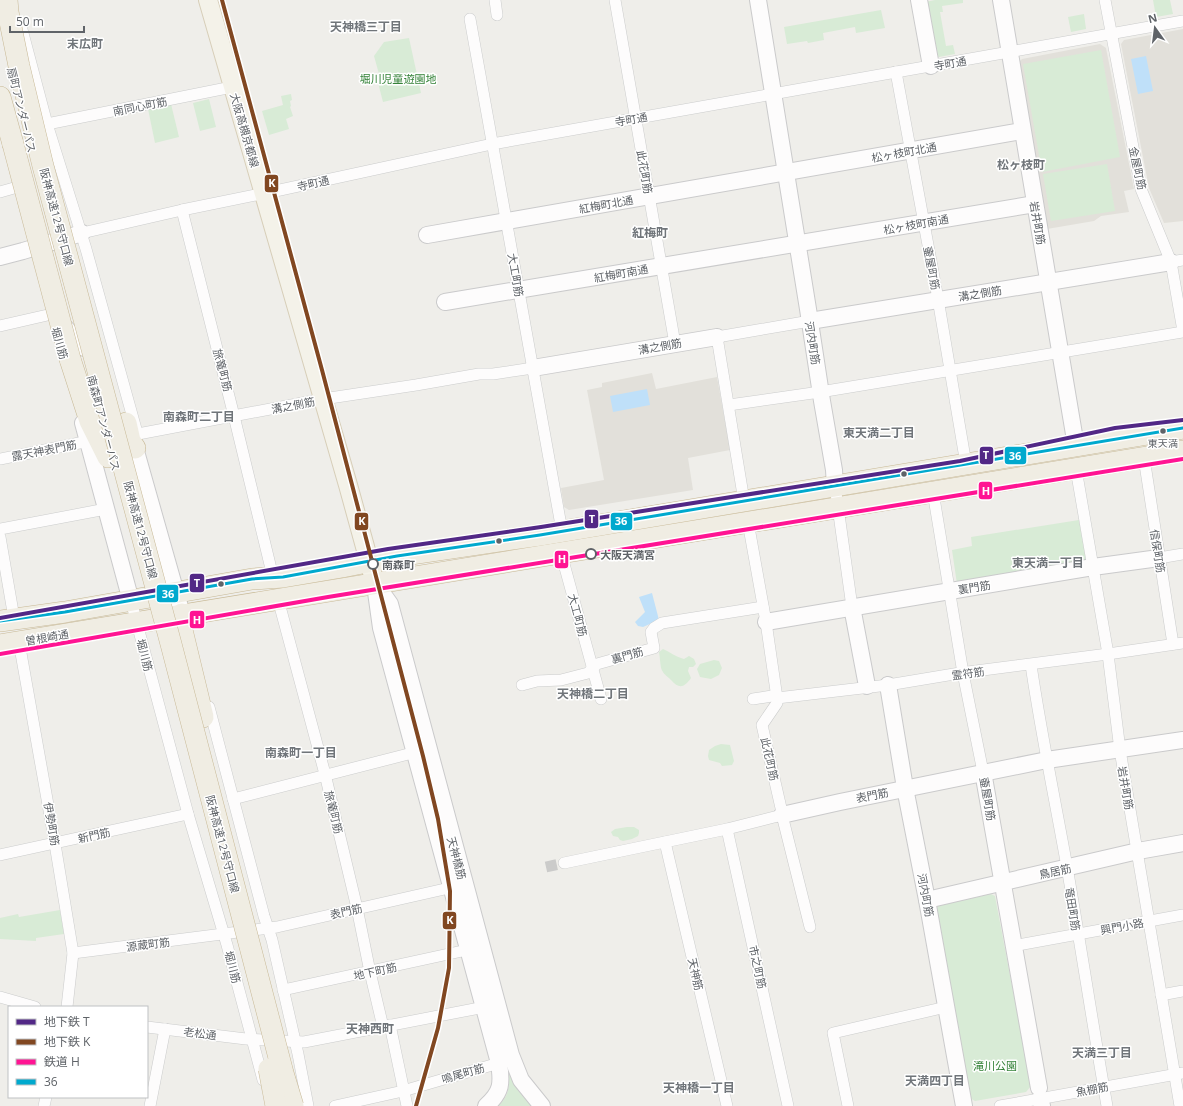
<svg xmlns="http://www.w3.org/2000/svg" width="1183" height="1106" font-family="'Open Sans','Noto Sans JP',sans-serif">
	<rect width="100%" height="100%" fill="#efeeea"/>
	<!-- education -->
	<g fill="#e2e0da">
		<path d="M1183,29V221L1164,223L1149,188L1121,44L1124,40Z"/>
		<path d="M1100,44L1106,48L1134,189L1124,191L1129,212L1101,216L1094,221L1047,229L1018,63L1022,59Z"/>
		<path d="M652,373L656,389L717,377L730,450L688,458L693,490L569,510L564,507L561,488L604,480L587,390L602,387V383Z"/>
	</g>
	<!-- green -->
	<g fill="#d8ebd6">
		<path d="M935,0H963V3L942,6L943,12H940L946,46L953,45L955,54L939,57L934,54L925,2Z"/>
		<path d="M1153,0H1170L1173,14L1156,17Z"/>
		<path d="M881,10L885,28L856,33L855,27L823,33L824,40L808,43L807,41L787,44L784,27Z"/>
		<path d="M1084,14L1086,29L1071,32L1068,17Z"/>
		<path d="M409,38L421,93L383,102L376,75L379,74L374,56L384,42Z"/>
		<path d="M1101,50L1120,157L1042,172L1023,64Z"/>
		<path d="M291,94L292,100L290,101L291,106L290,107L293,116L286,119L289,129L269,135L262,111L283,105L281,96Z"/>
		<path d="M209,99L216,127L200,131L193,103Z"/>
		<path d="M171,104L179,137L155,143L148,109Z"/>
		<path d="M1107,164L1115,211L1051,221L1043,174Z"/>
		<path d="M1079,520L1087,565L957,584L952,550L972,546L971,537Z"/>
		<path d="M663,649C670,652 676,657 684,659L689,656L694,659L696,664L693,667H689L688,671L691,678C684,688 679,689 671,680C667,676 663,674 661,668C660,663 660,657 659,652Z"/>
		<path d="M714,660L719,661L722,668L719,675L711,679L700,677L697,669L700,664Z"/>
		<path d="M721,744L730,745L734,761L732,765L722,766L720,763L709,760L708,756L709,750L715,746Z"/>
		<path d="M627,827H634L639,830V833L638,836L632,839L623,841L620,840L618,837L613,836L611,832L615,829Z"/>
		<path d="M991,894L995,896L1031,1086L1026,1092L975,1101L968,1097L934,911L938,906Z"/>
		<path d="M60,910L64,934L36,938V941L0,939V918L18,914L19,917Z"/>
		<path d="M512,1074C516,1086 523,1097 532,1106H498C508,1097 510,1088 508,1075Z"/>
	</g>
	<!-- water -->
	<g fill="#bfe0f9">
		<path d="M1146,56L1153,91L1138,94L1131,59Z"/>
		<path d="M647,389L650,405L613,412L610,396Z"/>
		<path d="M652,593L659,620L643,627L638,626L635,622L645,612L639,597Z"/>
	</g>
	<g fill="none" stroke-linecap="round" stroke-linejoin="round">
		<!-- street-tunnel -->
		<path stroke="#cbcbca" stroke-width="11" stroke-dasharray="11 5.5" stroke-linecap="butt" d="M546,867L564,863"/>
		<!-- street casing -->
		<g stroke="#cbcccc" stroke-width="12">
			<g id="street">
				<path d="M495,0L497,15"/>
				<path d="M615,0L675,344"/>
				<path d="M1105,0L1141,189L1171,262L1183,331"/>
				<path d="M470,19L562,531"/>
				<path d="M20,22L47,124L86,249L136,429"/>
				<path d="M896,72L938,299L966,464"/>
				<path d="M47,124L232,87"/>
				<path d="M0,192L14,188"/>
				<path d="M182,210L234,416L273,577"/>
				<path d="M82,233L182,210L280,190L492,144L1183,21"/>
				<path d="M1171,262L1183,260"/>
				<path d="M0,326L52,314"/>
				<path d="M729,405L820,392L1183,332"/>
				<path d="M138,434L323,399L416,385L479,374H493L533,368"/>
				<path d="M1144,458L1173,644"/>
				<path d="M0,459L89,441"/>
				<path d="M1076,469L1108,654L1120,750L1180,1106"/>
				<path d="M835,486L852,607"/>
				<path d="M933,492L963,673L983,772"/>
				<path d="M744,501L717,337L810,321"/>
				<path d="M748,522L766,622L777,698V703L762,725L781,808L782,815L810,927"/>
				<path d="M0,529L106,509"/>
				<path d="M0,537L14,618"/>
				<path d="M561,553L601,699"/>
				<path d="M1159,558L1183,554"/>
				<path d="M278,599L325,774L357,908L370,972L383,1027"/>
				<path d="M131,601L188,814L227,945L263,1080"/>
				<path d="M19,642L55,844L73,953L67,1007"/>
				<path d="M1031,665C1041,733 1055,800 1067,867C1081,947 1093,1027 1107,1106"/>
				<path d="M522,685L537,681L561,680L588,673L597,664L654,648L651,632L654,628L662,623L763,607"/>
				<path d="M753,699L772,696L777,698L888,685L960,673L1108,654L1183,643"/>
				<path d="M209,707L264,916L272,940L298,1054L308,1106"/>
				<path d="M233,799L420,751"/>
				<path d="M727,829L788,1106"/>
				<path d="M665,842L727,1106"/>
				<path d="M0,855L188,814"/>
				<path d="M564,863L727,829L782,815"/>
				<path d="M1013,946L1183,915"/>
				<path d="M73,953L277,927L458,886"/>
				<path d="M283,990L467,950"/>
				<path d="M1161,995L1183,991"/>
				<path d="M0,997L35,1007"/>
				<path d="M390,1025L407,1106"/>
				<path d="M147,1027L246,1039L304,1042L490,1006"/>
				<path d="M44,1106L46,1097"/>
				<path d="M150,1106L165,1029"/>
				<path d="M335,1106L403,1091L499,1063"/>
				<path d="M848,1106L833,1033L946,1007"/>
				<path d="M1000,1106L1183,1073"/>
			</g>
		</g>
		<!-- secondary casing -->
		<g stroke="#cacacb" stroke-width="18">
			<g id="secondary">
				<path d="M758,0L808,309L822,401L834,470L835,486"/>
				<path d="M919,0L931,66"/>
				<path d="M1001,0L1076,446"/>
				<path d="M427,235L1022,131"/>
				<path d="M0,257L23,251L82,233"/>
				<path d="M445,302L1035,204"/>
				<path d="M810,321L1171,262"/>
				<path d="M61,323L84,348"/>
				<path d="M533,368L717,337"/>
				<path d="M83,423L131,601"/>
				<path d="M135,448L182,614"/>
				<path d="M375,583L390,604L511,1055L521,1080L542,1106"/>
				<path d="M375,585L381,628L499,1063C502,1083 502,1092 486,1106"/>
				<path d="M852,607L867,686"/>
				<path d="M766,622L1093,567L1159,558"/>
				<path d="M888,685L905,788L927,900L964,1106"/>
				<path d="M983,772L1039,1088"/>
				<path d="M782,815L840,802L1047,760L1183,740"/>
				<path d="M927,900L1138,851L1183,843"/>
				<path d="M1040,1099L1042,1106"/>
			</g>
		</g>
		<!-- primary casing -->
		<g stroke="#d7ceb8" stroke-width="20">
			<path id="primary" d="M208,0L348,485L375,583"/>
		</g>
		<!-- highway casing -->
		<g stroke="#c8b996" stroke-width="22">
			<g id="highway">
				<path d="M0,97L13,144"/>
				<path d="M70,359L90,421L108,457"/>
				<path d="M126,423L130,441L135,448"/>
				<path d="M182,614V630L203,717"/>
				<path d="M0,621L65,612L252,579L283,577L342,567L397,556L540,535L1183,428"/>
				<path d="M0,645L1183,451"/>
			</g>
		</g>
		<!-- street -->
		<use href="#street" stroke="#fdfcfc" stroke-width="11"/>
		<!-- secondary -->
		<use href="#secondary" stroke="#fdfcfc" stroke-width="16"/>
		<!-- primary -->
		<use href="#primary" stroke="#f4f2e9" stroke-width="18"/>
		<!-- highway -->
		<use href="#highway" stroke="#f0ede3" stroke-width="21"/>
		<!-- highway-bridge casing -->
		<g stroke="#c8b996" stroke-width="22" stroke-linecap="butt">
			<g id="highway-bridge">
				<path d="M7,0L8,12L19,66L43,166L171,644L283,1073L293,1106"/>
				<path d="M13,144L70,359"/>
				<path d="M269,1069L276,1106"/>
			</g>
		</g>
		<!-- highway-bridge -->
		<use href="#highway-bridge" stroke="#f0ede3" stroke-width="21"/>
		<!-- bus-1 casing -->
		<g stroke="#fff" stroke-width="6">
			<path id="bus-1" d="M0,621L65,612L252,579L283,577L397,556L540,535L1183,428"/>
		</g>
		<!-- bus-1 -->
		<use href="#bus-1" stroke="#00a9ce" stroke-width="3"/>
		<!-- rail-1 casing -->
		<g stroke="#fff" stroke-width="7">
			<path id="rail-1" d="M0,654L328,597L1183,459"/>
		</g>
		<!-- rail-1 -->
		<use href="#rail-1" stroke="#ff1493" stroke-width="4"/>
		<!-- metro-1 casing -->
		<g stroke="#fff" stroke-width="7">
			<path id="metro-1" d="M0,618L388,549L541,527L960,461L1115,428L1183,420"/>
		</g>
		<!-- metro-2 casing -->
		<g stroke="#fff" stroke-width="7">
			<path id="metro-2" d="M222,0L322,370L423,756L438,819L450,891L449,968L438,1028L416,1106"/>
		</g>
		<!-- metro-1 -->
		<use href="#metro-1" stroke="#522886" stroke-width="4"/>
		<!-- metro-2 -->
		<use href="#metro-2" stroke="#814721" stroke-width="4"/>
	</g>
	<!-- markers -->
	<g fill="#5f6368" stroke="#fff" stroke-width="1.5">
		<circle cx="1163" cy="431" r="3.5"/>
		<circle cx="904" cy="474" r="3.5"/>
		<circle cx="499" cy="541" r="3.5"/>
		<circle cx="221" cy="584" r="3.5"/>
	</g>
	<g fill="#fff" stroke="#5f6368" stroke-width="2">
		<circle cx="591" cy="554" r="5"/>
		<circle cx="373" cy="564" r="5"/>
	</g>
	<g text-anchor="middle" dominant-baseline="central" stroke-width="3" stroke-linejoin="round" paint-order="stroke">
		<!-- bus labels -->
		<g font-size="10" fill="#5f6368" stroke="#fff">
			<text x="1163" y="443">東天満</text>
		</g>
		<!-- street labels -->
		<g font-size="11" fill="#5f6368" stroke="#fff">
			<text transform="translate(950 63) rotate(-10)">寺町通</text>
			<text transform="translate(140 106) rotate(-11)">南同心町筋</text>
			<text transform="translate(22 110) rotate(76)">扇町アンダーパス</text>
			<text transform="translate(631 119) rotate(-10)">寺町通</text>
			<text transform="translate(245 130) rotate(74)">大阪高槻京都線</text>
			<text transform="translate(904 152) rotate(-10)">松ヶ枝町北通</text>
			<text transform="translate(1138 168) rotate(78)">金屋町筋</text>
			<text transform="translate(645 172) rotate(80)">此花町筋</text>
			<text transform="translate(313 183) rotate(-13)">寺町通</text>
			<text transform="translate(606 204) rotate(-10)">紅梅町北通</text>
			<text transform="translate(57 217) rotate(75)">阪神高速12号守口線</text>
			<text transform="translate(1038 223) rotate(80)">岩井町筋</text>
			<text transform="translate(916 224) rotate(-10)">松ヶ枝町南通</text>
			<text transform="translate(932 268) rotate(79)">壷屋町筋</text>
			<text transform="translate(621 273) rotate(-10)">紅梅町南通</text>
			<text transform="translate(516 275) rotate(80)">大工町筋</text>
			<text transform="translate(980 293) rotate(-9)">溝之側筋</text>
			<text transform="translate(60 343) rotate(74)">堀川筋</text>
			<text transform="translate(813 343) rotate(81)">河内町筋</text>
			<text transform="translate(660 346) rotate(-10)">溝之側筋</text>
			<text transform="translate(223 370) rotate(75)">旅篭町筋</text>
			<text transform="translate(293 405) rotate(-11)">溝之側筋</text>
			<text transform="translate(104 423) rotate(75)">南森町アンダーパス</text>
			<text transform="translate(44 450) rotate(-11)">露天神表門筋</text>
			<text transform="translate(141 530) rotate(75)">阪神高速12号守口線</text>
			<text transform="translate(1158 551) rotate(81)">信保町筋</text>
			<text transform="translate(974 587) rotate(-9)">裏門筋</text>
			<text transform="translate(578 615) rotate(75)">大工町筋</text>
			<text transform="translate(47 637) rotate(-10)">曽根崎通</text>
			<text transform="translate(145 655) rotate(75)">堀川筋</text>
			<text transform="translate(627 655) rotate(-16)">裏門筋</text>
			<text transform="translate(968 673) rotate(-8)">霊符筋</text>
			<text transform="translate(770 759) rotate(77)">此花町筋</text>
			<text transform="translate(1126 788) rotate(80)">岩井町筋</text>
			<text transform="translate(872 795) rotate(-11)">表門筋</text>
			<text transform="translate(988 799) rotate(80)">壷屋町筋</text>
			<text transform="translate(334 812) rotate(76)">旅篭町筋</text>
			<text transform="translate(52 824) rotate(80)">伊勢町筋</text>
			<text transform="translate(94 835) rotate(-13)">新門筋</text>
			<text transform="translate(223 844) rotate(75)">阪神高速12号守口線</text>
			<text transform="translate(457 858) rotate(75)">天神橋筋</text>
			<text transform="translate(1055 871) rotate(-13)">鳥居筋</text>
			<text transform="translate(926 895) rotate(79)">河内町筋</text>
			<text transform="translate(1073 909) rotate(81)">竜田町筋</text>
			<text transform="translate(346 911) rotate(-13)">表門筋</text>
			<text transform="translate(1122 926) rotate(-10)">興門小路</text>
			<text transform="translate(148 944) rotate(-7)">源蔵町筋</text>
			<text transform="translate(233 967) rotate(75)">堀川筋</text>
			<text transform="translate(758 967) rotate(77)">市之町筋</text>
			<text transform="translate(375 971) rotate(-12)">地下町筋</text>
			<text transform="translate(696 974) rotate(77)">天神筋</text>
			<text transform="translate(200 1033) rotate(7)">老松通</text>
			<text transform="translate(463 1073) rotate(-16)">鳴尾町筋</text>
			<text transform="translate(1092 1089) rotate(-11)">魚棚筋</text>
		</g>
		<!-- park labels -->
		<g font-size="11" fill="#348238" stroke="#fff">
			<text x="398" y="78">堀川児童遊園地</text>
			<text x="995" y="1065">滝川公園</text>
		</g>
		<!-- stop labels -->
		<g font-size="11" font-weight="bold" fill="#5f6368" stroke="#fff" text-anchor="start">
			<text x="600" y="554">大阪天満宮</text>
			<text x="382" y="564">南森町</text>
		</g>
		<!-- neighbourhood labels -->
		<g font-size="12" font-weight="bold" fill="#70757a" stroke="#fff">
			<text x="366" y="26">天神橋三丁目</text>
			<text x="85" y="43">末広町</text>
			<text x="1021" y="164">松ヶ枝町</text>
			<text x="650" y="232">紅梅町</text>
			<text x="199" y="416">南森町二丁目</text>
			<text x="879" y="432">東天満二丁目</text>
			<text x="1048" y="562">東天満一丁目</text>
			<text x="593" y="693">天神橋二丁目</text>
			<text x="301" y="752">南森町一丁目</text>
			<text x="370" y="1028">天神西町</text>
			<text x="1102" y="1052">天満三丁目</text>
			<text x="935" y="1080">天満四丁目</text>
			<text x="699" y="1087">天神橋一丁目</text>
		</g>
	</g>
	<g stroke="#fff" stroke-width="1.5">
		<rect x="264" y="174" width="15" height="19" rx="4" fill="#814721"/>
		<rect x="979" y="446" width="15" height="19" rx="4" fill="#522886"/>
		<rect x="1004" y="446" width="23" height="19" rx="4" fill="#00a9ce"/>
		<rect x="978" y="481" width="15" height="19" rx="4" fill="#ff1493"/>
		<rect x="584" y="509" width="15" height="20" rx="4" fill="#522886"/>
		<rect x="354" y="512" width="15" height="19" rx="4" fill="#814721"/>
		<rect x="610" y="512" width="23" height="19" rx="4" fill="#00a9ce"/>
		<rect x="554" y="550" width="15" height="19" rx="4" fill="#ff1493"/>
		<rect x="189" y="573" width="16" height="20" rx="4" fill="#522886"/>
		<rect x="156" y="584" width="23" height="19" rx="4" fill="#00a9ce"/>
		<rect x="189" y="610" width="16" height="19" rx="4" fill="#ff1493"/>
		<rect x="442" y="911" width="15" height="19" rx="4" fill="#814721"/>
	</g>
	<g font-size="11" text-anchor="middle" font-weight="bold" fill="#fff">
		<text x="272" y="187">K</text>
		<text x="986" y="459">T</text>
		<text x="1015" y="460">36</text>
		<text x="986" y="495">H</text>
		<text x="592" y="523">T</text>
		<text x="362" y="525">K</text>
		<text x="621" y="525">36</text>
		<text x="562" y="563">H</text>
		<text x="197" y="587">T</text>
		<text x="168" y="598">36</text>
		<text x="197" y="624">H</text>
		<text x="450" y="924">K</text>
	</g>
	<!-- legend -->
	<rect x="8" y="1006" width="140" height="92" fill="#ffffff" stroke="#bfc1c3"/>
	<rect x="16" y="1019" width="20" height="6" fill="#522886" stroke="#bfc1c3"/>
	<text x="44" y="1026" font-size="12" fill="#5f6368">地下鉄 T</text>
	<rect x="16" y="1039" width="20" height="6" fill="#814721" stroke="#bfc1c3"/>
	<text x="44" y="1046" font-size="12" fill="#5f6368">地下鉄 K</text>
	<rect x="16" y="1059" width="20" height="6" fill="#ff1493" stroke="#bfc1c3"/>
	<text x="44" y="1066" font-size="12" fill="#5f6368">鉄道 H</text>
	<rect x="16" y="1079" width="20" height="6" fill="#00a9ce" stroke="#bfc1c3"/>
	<text x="44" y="1086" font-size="12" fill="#5f6368">36</text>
	<!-- north arrow -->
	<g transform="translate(1155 28) rotate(346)" stroke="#ffffff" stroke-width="3" paint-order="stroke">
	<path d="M0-3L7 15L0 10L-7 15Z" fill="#5f6368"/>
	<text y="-6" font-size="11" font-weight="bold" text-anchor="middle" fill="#5f6368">N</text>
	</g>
	<!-- scale -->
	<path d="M10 26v6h74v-6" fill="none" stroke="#5f6368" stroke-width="2"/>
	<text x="16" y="26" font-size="12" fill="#5f6368" stroke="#ffffff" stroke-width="3" paint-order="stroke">50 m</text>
</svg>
